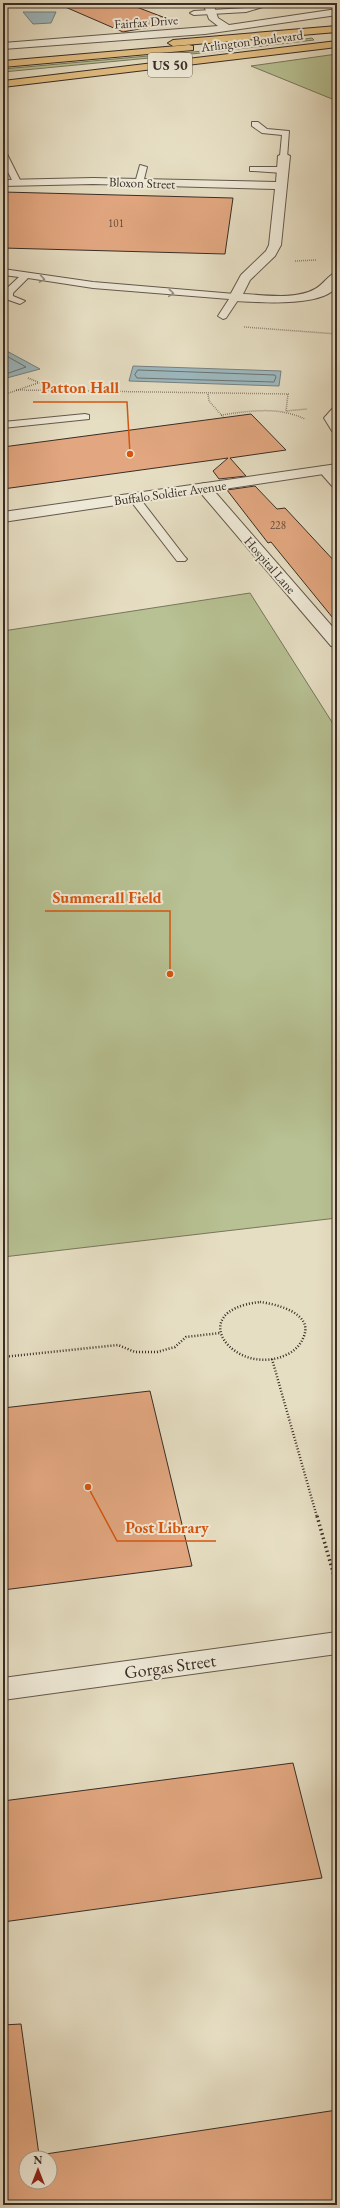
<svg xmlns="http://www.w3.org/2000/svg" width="340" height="2208" font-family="'EB Garamond',serif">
	<rect width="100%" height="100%" fill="#e6dec3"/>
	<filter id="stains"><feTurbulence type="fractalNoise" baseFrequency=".005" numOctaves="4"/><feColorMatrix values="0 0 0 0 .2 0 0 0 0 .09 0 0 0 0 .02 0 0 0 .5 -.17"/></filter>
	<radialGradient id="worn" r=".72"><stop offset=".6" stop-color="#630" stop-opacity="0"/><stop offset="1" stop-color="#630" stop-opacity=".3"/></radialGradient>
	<!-- green -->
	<g fill="#b7c193" stroke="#78775c">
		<path d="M312,38L314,40L212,52L3,72V69L226,49Z"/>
		<path d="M337,54V101L251,66Z"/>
		<path d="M250,593L337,730V1218L3,1257V631Z"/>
	</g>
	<!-- water -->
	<g fill="#9db9c0" stroke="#758182">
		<path d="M23,12H56L51,23L33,24Z"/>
		<path d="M3,349L40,369L3,379Z"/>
		<path d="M133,366L281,371L279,386L129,381Z"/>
	</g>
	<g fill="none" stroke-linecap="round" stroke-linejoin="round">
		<!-- shore -->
		<g stroke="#6b7373" stroke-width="1">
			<path d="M3,354L26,367L3,375"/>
			<path d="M138,370L275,375L276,377L274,382L137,378L135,375Z"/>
		</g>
	</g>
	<!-- building -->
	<g fill="#e2a780" stroke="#392d26" fill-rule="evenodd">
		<path d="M56,3H126L176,22L123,32Z"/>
		<path d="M3,192L233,198L225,254L3,248Z"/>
		<path d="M251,414L286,450L230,458L246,476L219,479L213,471L228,458L3,489V447Z"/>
		<path d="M255,486L277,509L285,508L337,564V623L271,542L268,543L227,490Z"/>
		<path d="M150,1391L192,1566L3,1590V1408Z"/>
		<path d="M293,1763L322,1878L3,1922V1801Z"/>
		<path d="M21,2024L39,2155L337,2110V2205H3V2025ZM26,2158H50V2182H26Z"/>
	</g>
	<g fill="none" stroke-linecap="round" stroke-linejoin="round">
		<!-- service casing -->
		<g stroke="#64594d" stroke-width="2">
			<g id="service">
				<path d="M265,3H276L246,12L194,15L190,13L194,11L246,8Z"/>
				<path d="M252,122H258L267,129L289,131L287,158L280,156L282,135L262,133L252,126Z"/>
				<path d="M3,152L7,154L21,182L20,184L13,182L3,162Z"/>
				<path d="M140,165L147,167L143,183L139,186L135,183Z"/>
				<path d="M250,167H283L287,170L283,173L253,171H250Z"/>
				<path d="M3,269L93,282L235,294L240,297L226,318L223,319L218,316L229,299L93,288L28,278L13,293V296L25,301L20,304L3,298L5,290L19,277L3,275Z"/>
				<path d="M85,414L89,415V419L3,428V422Z"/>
				<path d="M134,495L138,496L185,557L187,559L185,561H177L130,500L128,498L130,496Z"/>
			</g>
		</g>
		<!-- minor casing -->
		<g stroke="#64594d" stroke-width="2">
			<g id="minor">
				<path d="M203,3H213L218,18L229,25L337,9V15L205,34L3,49V43L218,26L209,19Z"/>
				<path d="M284,153L290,156L281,245L275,256L250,280L243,294C265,295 295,300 315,289C323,285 329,274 337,272C337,276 338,281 337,285C327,308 255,302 235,301L229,297L241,275L266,251L269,245L275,189L93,184L3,186V180L93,178L276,182L278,156Z"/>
				<path d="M337,408V432L332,431L324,418L332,409Z"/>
				<path d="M325,466L330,467L337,474V487L332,486L318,470L320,467Z"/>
				<path d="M204,483L209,485L337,632V647L331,646L199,491L196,488L199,485Z"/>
				<path d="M337,1632V1654L3,1700V1678Z"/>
			</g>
		</g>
		<!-- tertiary casing -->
		<g stroke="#64594d" stroke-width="2">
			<path id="tertiary" d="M337,464V472L3,522V512Z"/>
		</g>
		<!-- trunk casing -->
		<g stroke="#392d26" stroke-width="2">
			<g id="trunk">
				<path d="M337,26V32L173,46L168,43L173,40Z"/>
				<path d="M337,41V47L3,87V81Z"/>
				<path d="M189,45L193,46V50L3,67V61Z"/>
			</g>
		</g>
		<!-- path-far2 -->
		<g stroke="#392d26" stroke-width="1.5" stroke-dasharray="0.5 1.5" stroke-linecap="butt">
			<path d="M295,261L316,260"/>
			<path d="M244,327L337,334"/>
			<path d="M28,378L55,389"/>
			<path d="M16,390L288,394L286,411L307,409"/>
			<path d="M208,394L209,401L223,417"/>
			<path d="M3,395L38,383"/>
			<path d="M221,415C250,411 277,406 305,419"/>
		</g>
		<!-- path-far1 -->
		<g stroke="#392d26" stroke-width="2.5" stroke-dasharray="1 2" stroke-linecap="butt">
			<path d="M260,1302C276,1304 313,1313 304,1336C301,1344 296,1350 288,1354C237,1380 180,1311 260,1302Z"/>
			<path d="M3,1357L118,1345L135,1352H157L175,1347L186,1337L220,1333"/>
			<path d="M272,1359L317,1517"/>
		</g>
		<!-- path -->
		<path stroke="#392d26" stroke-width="3.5" stroke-dasharray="1.5 3" stroke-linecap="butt" d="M317,1516L337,1586"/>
		<!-- service -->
		<use href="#service" fill="#efead8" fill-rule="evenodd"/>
		<!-- minor -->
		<use href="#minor" fill="#efead8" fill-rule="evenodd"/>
		<!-- tertiary -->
		<use href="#tertiary" fill="#efead8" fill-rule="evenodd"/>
		<!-- trunk -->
		<use href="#trunk" fill="#e3bf82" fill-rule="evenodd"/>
	</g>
	<!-- one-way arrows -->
	<defs><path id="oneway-chevron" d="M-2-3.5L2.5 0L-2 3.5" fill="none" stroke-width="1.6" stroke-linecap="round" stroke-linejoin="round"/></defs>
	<g stroke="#948c7f">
		<use href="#oneway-chevron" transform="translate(42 279) rotate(9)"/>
		<use href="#oneway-chevron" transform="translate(171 293) rotate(5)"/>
	</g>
	<g text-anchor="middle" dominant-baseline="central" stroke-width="4" stroke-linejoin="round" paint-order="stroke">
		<!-- far-number labels -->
		<g font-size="11" fill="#634c3c">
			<text x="116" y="223">101</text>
			<text x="278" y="525">228</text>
		</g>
		<!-- far-street labels -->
		<g font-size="13" fill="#392d26" stroke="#efead8">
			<text transform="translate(146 22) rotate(-4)">Fairfax Drive</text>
			<text transform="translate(252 41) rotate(-7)">Arlington Boulevard</text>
			<text transform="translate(142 183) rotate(2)">Bloxon Street</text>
			<text transform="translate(170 493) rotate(-8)">Buffalo Soldier Avenue</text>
			<text transform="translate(270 565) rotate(49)">Hospital Lane</text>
		</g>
		<!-- shield labels -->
		<rect fill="#efead8" stroke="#70665b" stroke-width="1" x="148" y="53" width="44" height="24" rx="3"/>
		<g font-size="14" font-weight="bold" fill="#392d26">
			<text x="170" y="65">US 50</text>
		</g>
		<!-- near-street labels -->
		<g font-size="18" fill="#392d26" stroke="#efead8">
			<text transform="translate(170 1666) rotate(-8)">Gorgas Street</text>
		</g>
	</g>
	<!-- callouts -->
	<path fill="none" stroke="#d6550f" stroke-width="1.5" d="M130 454L127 402H33M170 974L170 911H45M88 1487L117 1541H216"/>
	<g fill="#d6550f" stroke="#efead8" stroke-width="1.5">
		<circle cx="130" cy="454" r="4"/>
		<circle cx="170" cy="974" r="4"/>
		<circle cx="88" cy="1487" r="4"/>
	</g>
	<g font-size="16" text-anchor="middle" font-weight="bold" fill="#d6550f" stroke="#efead8" stroke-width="4" stroke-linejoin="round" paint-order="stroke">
		<text x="80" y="393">Patton Hall</text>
		<text x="107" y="903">Summerall Field</text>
		<text x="167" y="1533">Post Library</text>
	</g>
	<!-- margin -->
	<rect width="340" height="2208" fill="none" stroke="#e6dec3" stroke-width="16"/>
	<rect x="4" y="4" width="332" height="2200" fill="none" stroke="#392d26" stroke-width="2"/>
	<rect x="8" y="8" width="324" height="2192" fill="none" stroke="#392d26"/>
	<!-- north arrow -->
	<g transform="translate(38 2170)"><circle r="19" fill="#efead8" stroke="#a69e91"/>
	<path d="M0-3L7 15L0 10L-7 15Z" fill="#8f2418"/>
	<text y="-6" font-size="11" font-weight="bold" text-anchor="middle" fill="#392d26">N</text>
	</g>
	<rect width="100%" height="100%" filter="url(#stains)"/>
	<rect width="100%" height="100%" fill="url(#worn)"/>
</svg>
